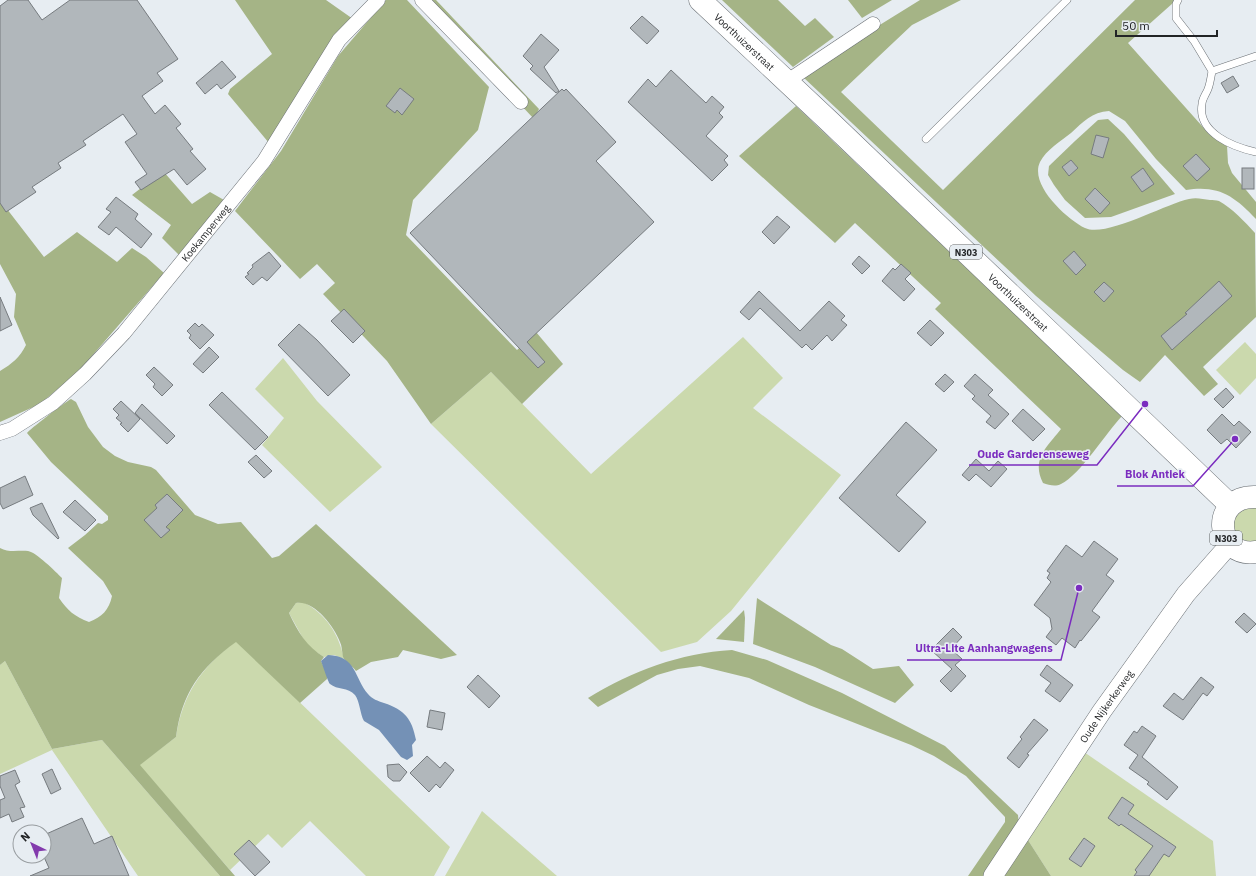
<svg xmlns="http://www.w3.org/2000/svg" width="1256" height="876" font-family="'IBM Plex Sans',sans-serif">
	<rect width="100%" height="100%" fill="#e7edf2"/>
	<!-- green -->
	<g fill="#cbd9ad">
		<path d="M743,337L783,378L753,408L841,475L731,611L697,642L661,652L431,424L491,372L591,474Z"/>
		<path d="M1245,342L1256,354V378L1240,395L1216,370Z"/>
		<path d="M283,358L317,401L382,467L330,512L262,445L284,418L255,389Z"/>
		<path d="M1256,506V544L1242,543L1231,524L1235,511Z"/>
		<path d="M303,602C326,614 339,634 344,659L334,655L324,657L313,650L305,642L289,613L296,603Z"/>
		<path d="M236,641L450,847L434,876H366L310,821L282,848L268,834L230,870L139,765L176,737C183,693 201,668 236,641Z"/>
		<path d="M5,661L52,749L102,740L220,876H138L52,750L0,774V665Z"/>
		<path d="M1084,752L1213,841L1216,876H1051L1026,837Z"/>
		<path d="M482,811L557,876H445Z"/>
	</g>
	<!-- forest -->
	<g fill="#a5b486">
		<path d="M235,0H326L353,19L269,143L228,94L230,89L272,54Z"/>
		<path d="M386,0H407L489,87L478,130L413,200L406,235L517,350L536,332L563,364L522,404L491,372L431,424L387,361L323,294L335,283L317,264L300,279L235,211L281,151L338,56Z"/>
		<path d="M423,0H436L539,109L534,119Z"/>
		<path d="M722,0H778L805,26L815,18L834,37L793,67Z"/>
		<path d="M848,0H892L862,18Z"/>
		<path d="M920,0H961L912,25L841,92L943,190L1135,0H1174L1173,3L1128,43L1210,135L1227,146L1228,163L1232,173L1256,202V219C1234,196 1219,185 1186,190L1156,159L1125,121L1109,111C1092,112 1083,122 1071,133C1061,141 1046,150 1040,162C1029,185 1067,219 1085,228C1106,238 1165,204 1189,199C1196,197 1203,199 1210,200C1213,200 1216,200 1219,201C1232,208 1245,222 1255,233L1256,317L1203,367L1218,384L1204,396L1165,355L1140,382L1123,370L1036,296L803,77L849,44Z"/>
		<path d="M796,106L1122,416C1106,433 1080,475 1061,484C1055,487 1049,485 1043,483C1031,459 1047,447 1061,429L935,309L941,303L855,223L835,243L739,156Z"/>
		<path d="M1108,119L1124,134L1175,194L1111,217L1085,218L1065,200L1054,185L1048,175L1049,166L1075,141L1098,120Z"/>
		<path d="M163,171L192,204L210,192L224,200L179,255L162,238L171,225L132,195Z"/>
		<path d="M0,200L44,257L77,232L117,262L132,248L146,257L164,273L78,372L40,404L0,422V371C12,364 20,357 26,345L14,317L16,294L0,264Z"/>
		<path d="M71,399L76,402L88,427L103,447L115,456L128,462L151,467L156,470L195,515L218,524L241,522L272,558L279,556L316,524L457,655L441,659L403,650L398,657L371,662L356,671C353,666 345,662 343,657C342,652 342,646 340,642C334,626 314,600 296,603L289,613C298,632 307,647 324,657L321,661L327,673V679L300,703L236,642C200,668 182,693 176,737L140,765L235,876H220L102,740L52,749L5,661L0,665V548C9,553 18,550 28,551C36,552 56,572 62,578L59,598C67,610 75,617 89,622C102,617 109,610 112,596L103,581L68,548L85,535L98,523L102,524L108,520V516L51,462L27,433C29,430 65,402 71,399Z"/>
		<path d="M757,598L831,645L842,649L873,669L899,666L914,685L895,703L815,667L753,644Z"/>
		<path d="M744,610L745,618L744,642L716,639Z"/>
		<path d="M732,650L767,660L842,693L945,746L1018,815L1019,826L985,876H968L1005,822V817L966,776L934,756L911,745L809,705L749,678L700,666L678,669L657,675L598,707L588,698C632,671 680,653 732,650Z"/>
		<path d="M1026,837L1051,876H1000Z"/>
	</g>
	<!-- water -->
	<path fill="#7491b6" d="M328,655C357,656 354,678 368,694C372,699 378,701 384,703C405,710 412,719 416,740L412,745L413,756L407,760L401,757L379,730L364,721C360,714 360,702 355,695C348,687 337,690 330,684C328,682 323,666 321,661Z"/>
	<!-- building -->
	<g fill="#b1b7bb" stroke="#767b7f">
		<path d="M8,0H28L42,20L70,0H137L178,59L157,73L163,81L142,96L155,114L165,105L181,124L176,128L193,149L190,151L206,169L187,185L174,169L141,190L135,182L147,174L125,142L137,134L123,114L83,141L86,145L58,163L61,168L32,187L36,192L6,212L0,203V6Z"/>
		<path d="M642,16L659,31L647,44L630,28Z"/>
		<path d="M541,34L559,50L544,67L559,91L556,93L530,69L533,66L523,56Z"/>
		<path d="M222,61L236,77L221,89L217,84L205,94L196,83Z"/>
		<path d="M671,70L706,103L712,96L724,107L719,113L723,117L706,136L728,156L724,160L728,165L712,181L628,102L648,79L656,87Z"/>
		<path d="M1233,76L1239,86L1227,93L1221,83Z"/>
		<path d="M400,88L414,99L402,115L397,110L395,113L386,106Z"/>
		<path d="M562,89L564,91L566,89L616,142L596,161L654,222L527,342L545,362L538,368L410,233Z"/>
		<path d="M1096,135L1109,138L1103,158L1091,154Z"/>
		<path d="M1196,154L1210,169L1197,181L1183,166Z"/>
		<path d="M1071,160L1078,168L1069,176L1062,167Z"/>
		<path d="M1143,168L1154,184L1142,192L1131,177Z"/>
		<rect x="1242" y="168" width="12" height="21"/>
		<path d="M1095,188L1110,203L1100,214L1085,199Z"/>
		<path d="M116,197L138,214L135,219L152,234L141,248L116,227L109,235L98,227L111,212L106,209Z"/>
		<path d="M777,216L790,227L774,244L762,232Z"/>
		<path d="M1074,251L1086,265L1076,275L1063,261Z"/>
		<path d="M269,252L281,266L267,281L262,277L253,285L245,277L249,274L247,273L253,267L252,265Z"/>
		<path d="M859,256L870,266L862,274L852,264Z"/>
		<path d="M901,264L911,273L905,279L915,289L904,301L882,281L893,268L895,270Z"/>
		<path d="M1219,281L1232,296L1172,350L1161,336L1187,314L1185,313Z"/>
		<path d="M1104,282L1114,291L1104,302L1094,292Z"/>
		<path d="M759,291L800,331L829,301L845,316L841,320L847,325L832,341L827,335L812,350L806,344L802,348L760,308L749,320L740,312Z"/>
		<path d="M0,297L12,325L0,331Z"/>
		<path d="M344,309L365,331L353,343L331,321Z"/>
		<path d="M930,320L944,333L931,346L917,333Z"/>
		<path d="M195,323L199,327L202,324L214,335L200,349L189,338L191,335L187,331Z"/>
		<path d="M299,324L317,340L350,375L328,396L278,345Z"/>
		<path d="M209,347L219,357L203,373L193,364Z"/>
		<path d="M154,367L173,385L162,396L153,387L155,384L146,375Z"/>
		<path d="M945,374L954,382L944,392L935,384Z"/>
		<path d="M975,374L993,390L988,395L1009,414L995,429L986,422L991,416L972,399L975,396L964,386Z"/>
		<path d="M1226,388L1234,397L1223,408L1214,399Z"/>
		<path d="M222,392L268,437L255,450L209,405Z"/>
		<path d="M121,401L140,419L128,432L120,424L122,423L116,418L119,415L113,409Z"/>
		<path d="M142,404L175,436L167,444L135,413Z"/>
		<path d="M1023,409L1045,429L1033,441L1012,421Z"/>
		<path d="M1222,414L1234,426L1239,421L1251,432L1236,448L1227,439L1221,444L1207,430Z"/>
		<path d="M906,422L937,450L896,495L926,522L899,552L839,498Z"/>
		<path d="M256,455L272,471L264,478L248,462Z"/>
		<path d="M976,459L989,471L998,461L1007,469L991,487L976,474L969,481L962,475Z"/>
		<path d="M25,476L33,495L3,509L0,503V488Z"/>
		<path d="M167,494L183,510L166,527L170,530L161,538L144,520L157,508L155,505Z"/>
		<path d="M75,500L96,520L85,531L63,512Z"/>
		<path d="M42,503L59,538L58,539L33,515L30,508Z"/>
		<path d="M1094,541L1118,559L1106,575L1114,581L1092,611L1100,617L1081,641L1080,640L1075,648L1062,638L1056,645L1046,637L1052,629L1050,618L1034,605L1051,582L1047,578L1050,573L1047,571L1066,545L1082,557Z"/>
		<path d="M1244,613L1256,624L1247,633L1235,622Z"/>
		<path d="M953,628L962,637L951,649L962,659L955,665L966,676L951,692L940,681L952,669L931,650Z"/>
		<path d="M1047,665L1073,685L1060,702L1045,691L1051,683L1040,675Z"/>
		<path d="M478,675L500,696L489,708L467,687Z"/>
		<path d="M1201,677L1214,687L1207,696L1203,693L1183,720L1163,706L1174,693L1183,700Z"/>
		<path d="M430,710L445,713L442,730L427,727Z"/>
		<path d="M1034,719L1048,730L1027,754L1029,755L1019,768L1007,758L1022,739L1020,737Z"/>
		<path d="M1142,726L1156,736L1142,757L1178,787L1167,800L1147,784L1149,782L1129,768L1138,755L1124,745L1134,731L1137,733Z"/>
		<path d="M427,756L440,768L445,762L454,770L440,788L436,784L429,792L410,773Z"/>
		<path d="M399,764L407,772L400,781H393L388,777L387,765Z"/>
		<path d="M52,769L61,789L51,794L42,774Z"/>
		<path d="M15,770L20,782L15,785L25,807L20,808L24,817L12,822L9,814L0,818V800L5,798L0,786V776Z"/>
		<path d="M1122,797L1134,805L1128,814L1176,847L1169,857L1164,854L1149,876H1134L1137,872L1135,870L1153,846L1121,824L1119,826L1108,818Z"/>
		<path d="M82,818L94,844L112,836L129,876H30L49,868L44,857V835Z"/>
		<path d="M1084,838L1095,846L1081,867L1069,859Z"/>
		<path d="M249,840L270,862L255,876L234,854Z"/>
	</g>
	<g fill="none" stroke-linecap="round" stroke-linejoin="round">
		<!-- lane casing -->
		<g stroke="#6b7075" stroke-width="8">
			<g id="lane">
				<path d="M1178,0L1176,4V18L1194,41L1212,71C1211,77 1210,84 1208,89C1206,94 1202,99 1202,104C1197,133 1233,147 1256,152"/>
				<path d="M1212,71L1256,56"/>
				<path d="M926,139L1067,0"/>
			</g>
		</g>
		<!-- street casing -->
		<g stroke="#6b7075" stroke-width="15">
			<g id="street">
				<path d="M422,0L521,102"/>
				<path d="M789,83L795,76L873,24"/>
				<path id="s1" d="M0,433L12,429L53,403L85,374L124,333L264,161L339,40L378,0"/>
			</g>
		</g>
		<!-- secondary casing -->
		<g stroke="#6b7075" stroke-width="20">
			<g id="secondary">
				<path id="s2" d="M993,876L1102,711L1186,594L1230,544"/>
			</g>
		</g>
		<!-- primary casing -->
		<g stroke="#6b7075" stroke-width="23">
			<g id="primary">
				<path id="s3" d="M700,0L830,122L1230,505"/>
				<path d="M1256,497C1210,495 1214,558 1256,552"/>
			</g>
		</g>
		<!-- lane -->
		<use href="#lane" stroke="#fff" stroke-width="7"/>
		<!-- street -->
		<use href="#street" stroke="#fff" stroke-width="14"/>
		<!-- secondary -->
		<use href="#secondary" stroke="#fff" stroke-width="19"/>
		<!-- primary -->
		<use href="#primary" stroke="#fff" stroke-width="22"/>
	</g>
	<g text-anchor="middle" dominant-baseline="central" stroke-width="3.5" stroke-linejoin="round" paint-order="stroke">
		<!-- shield labels -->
		<g fill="#e7edf2" stroke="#5d6063" stroke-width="1">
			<rect x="950" y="245" width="32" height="14" rx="3"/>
			<rect x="1210" y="531" width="32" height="14" rx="3"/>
		</g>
		<g font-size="9" font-weight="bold" fill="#222426">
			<text x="966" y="252">N303</text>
			<text x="1226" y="538">N303</text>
		</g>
		<!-- street labels -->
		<g font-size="10" fill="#222426" stroke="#e7edf2">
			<text stroke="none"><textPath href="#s3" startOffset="61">Voorthuizerstraat</textPath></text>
			<text stroke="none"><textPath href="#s1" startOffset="290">Koekamperweg</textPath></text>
			<text stroke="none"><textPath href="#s3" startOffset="439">Voorthuizerstraat</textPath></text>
			<text stroke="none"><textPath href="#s2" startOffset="204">Oude Nijkerkerweg</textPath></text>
		</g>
	</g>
	<!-- callouts -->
	<path fill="none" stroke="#7b2cbf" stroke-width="1.5" d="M1145 404L1097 465H969M1235 439L1193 486H1117M1079 588L1061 660H907"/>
	<g fill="#7b2cbf" stroke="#e7edf2" stroke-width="1.5">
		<circle cx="1145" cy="404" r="4"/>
		<circle cx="1235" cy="439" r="4"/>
		<circle cx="1079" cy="588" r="4"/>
	</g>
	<g font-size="11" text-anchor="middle" font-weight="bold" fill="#7b2cbf" stroke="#e7edf2" stroke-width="3.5" stroke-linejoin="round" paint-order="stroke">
		<text x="1033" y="458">Oude Garderenseweg</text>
		<text x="1155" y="478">Blok Antiek</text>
		<text x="984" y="652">Ultra-Lite Aanhangwagens</text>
	</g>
	<!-- north arrow -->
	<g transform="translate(32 844) rotate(317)"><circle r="19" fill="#e7edf2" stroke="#989da0"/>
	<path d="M0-3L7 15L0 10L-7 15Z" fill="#833aad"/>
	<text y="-6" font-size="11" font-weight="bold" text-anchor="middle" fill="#222426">N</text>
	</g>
	<!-- scale -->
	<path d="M1116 30v6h101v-6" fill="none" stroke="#222426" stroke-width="2"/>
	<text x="1122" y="30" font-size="12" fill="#222426" stroke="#e7edf2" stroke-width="3" paint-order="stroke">50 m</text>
</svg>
